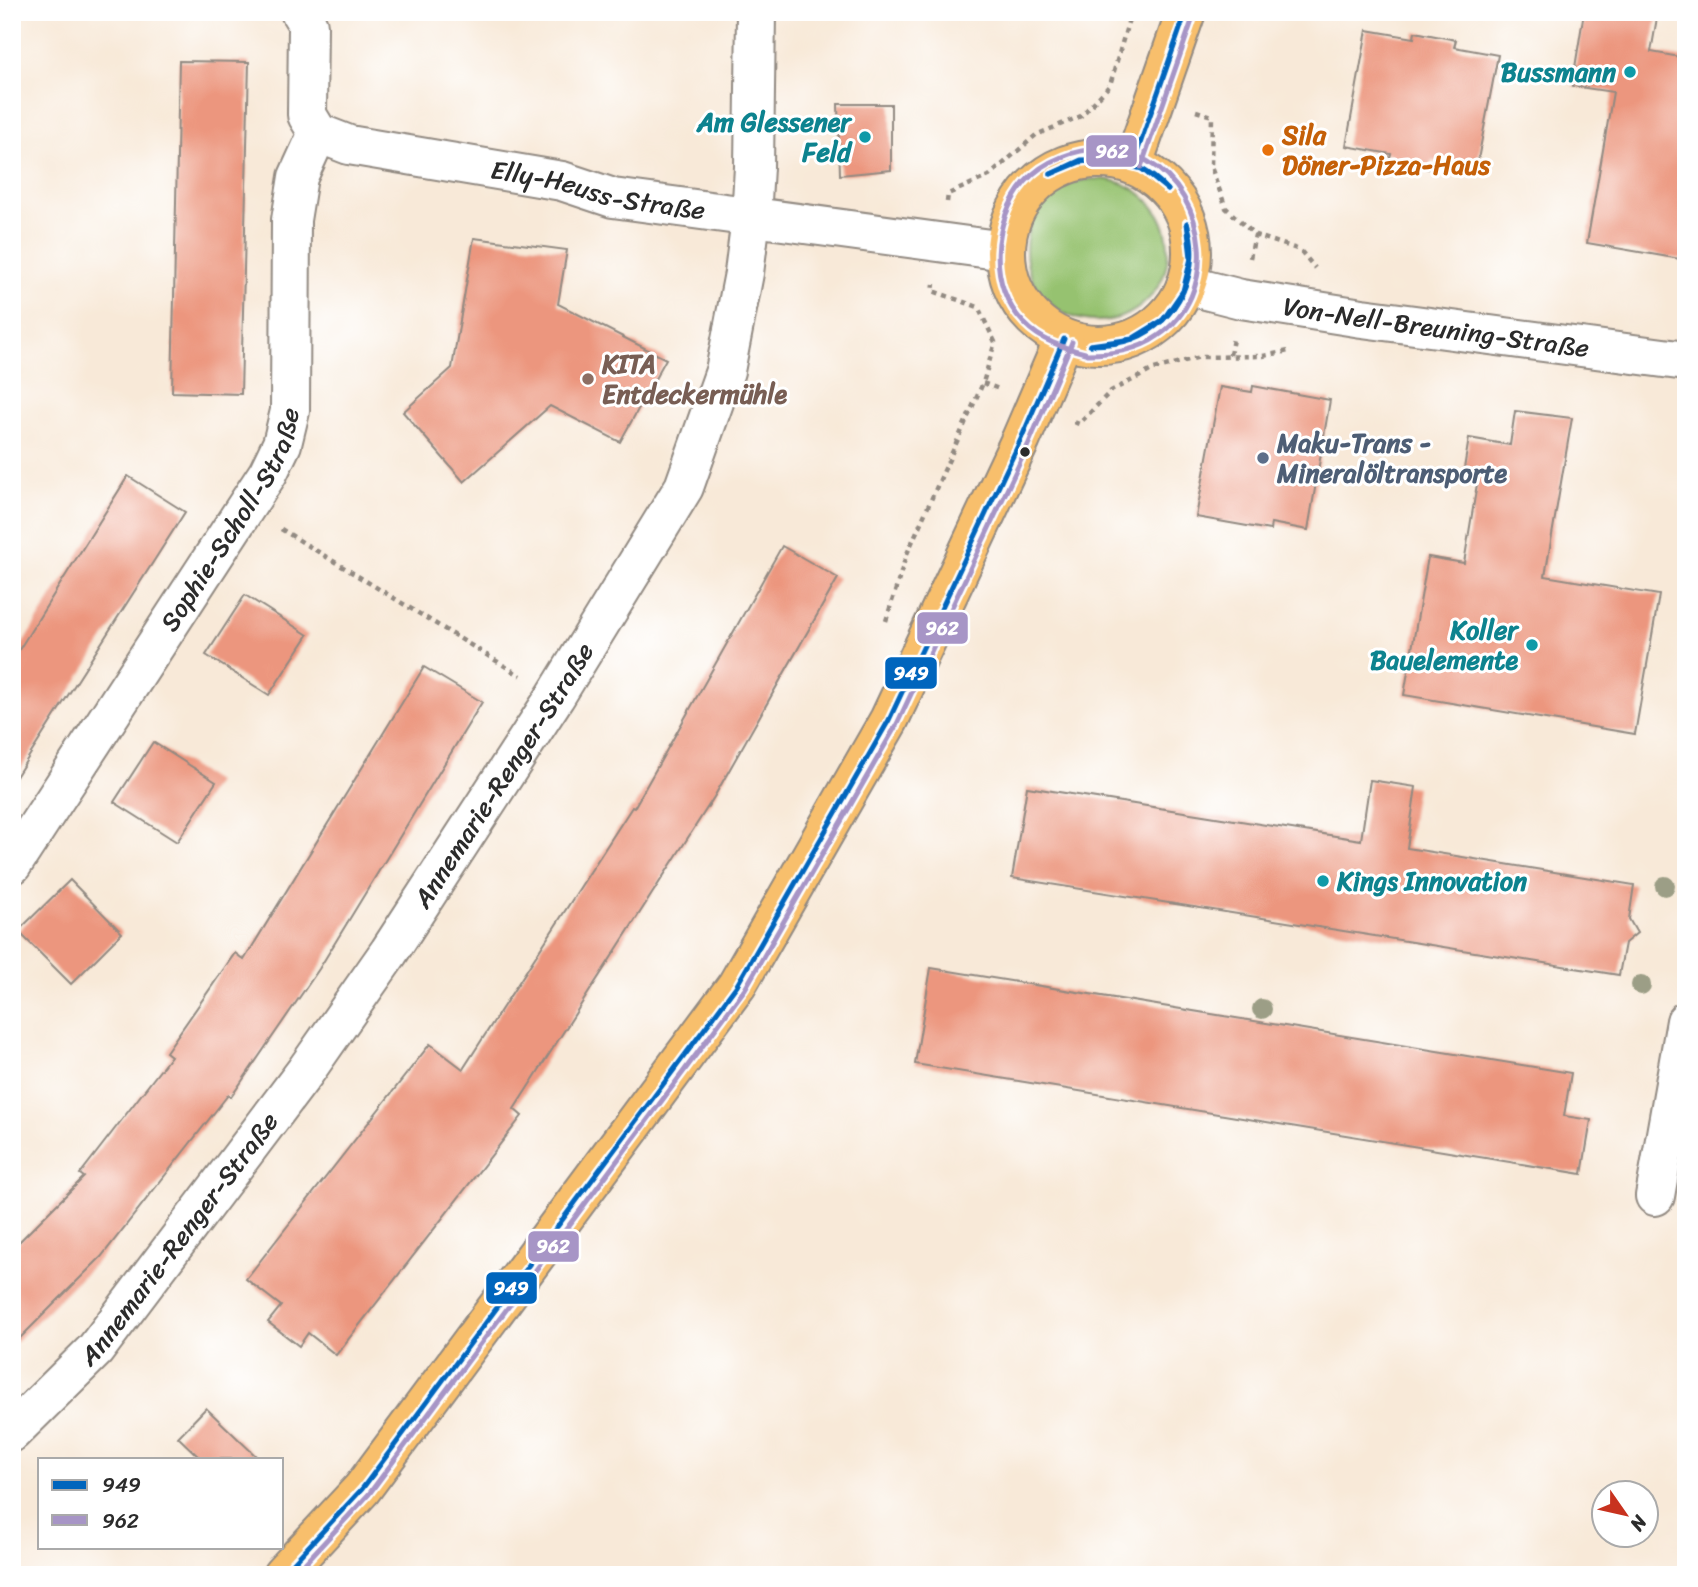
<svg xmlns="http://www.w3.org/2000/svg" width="1698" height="1587" font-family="Sriracha,sans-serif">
	<rect width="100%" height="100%" fill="#fff"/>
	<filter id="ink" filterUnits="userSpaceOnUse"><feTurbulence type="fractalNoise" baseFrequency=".0143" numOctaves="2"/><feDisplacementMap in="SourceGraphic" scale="14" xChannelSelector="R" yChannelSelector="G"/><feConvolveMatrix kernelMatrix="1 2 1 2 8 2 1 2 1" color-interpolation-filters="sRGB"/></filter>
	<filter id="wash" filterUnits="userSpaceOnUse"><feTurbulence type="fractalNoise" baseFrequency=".00686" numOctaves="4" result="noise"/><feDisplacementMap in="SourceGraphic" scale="28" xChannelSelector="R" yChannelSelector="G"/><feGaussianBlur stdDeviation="1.57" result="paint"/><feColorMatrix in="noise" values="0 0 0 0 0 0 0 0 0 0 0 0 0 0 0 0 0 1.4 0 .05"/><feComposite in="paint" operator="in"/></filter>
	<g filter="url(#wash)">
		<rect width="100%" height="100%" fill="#f8e9d8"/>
		<!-- green -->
		<circle fill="#96c270" stroke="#60764e" stroke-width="2" cx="1097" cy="250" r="71"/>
		<g id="blocks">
			<!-- building -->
			<g fill="#ec967e">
				<path d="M1584,12H1658L1651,52L1686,58V260L1587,243L1613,92L1572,86Z"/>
				<path d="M1367,30L1414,38L1415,32L1456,40L1454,47L1498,55L1476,170L1432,161L1430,169L1389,161L1391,154L1346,146Z"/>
				<path d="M179,61L249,62L241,394L172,392Z"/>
				<path d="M838,104H891V170L840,175Z"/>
				<path d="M474,238L567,250L558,304L666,359L620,442L550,406L464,482L403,412L452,368Z"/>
				<path d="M1253,386L1330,400L1308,530L1271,523L1270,530L1196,517L1220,387L1252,392Z"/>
				<path d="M1515,411L1572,418L1545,576L1659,595L1635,734L1404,695L1428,557L1464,563L1477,484L1462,481L1469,438L1510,445Z"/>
				<path d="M128,476L185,512L12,783V661Z"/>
				<path d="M782,546L838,578L714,797L514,1109L522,1116L336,1355L308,1333L299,1346L268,1322L281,1306L246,1279L430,1044L463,1069L632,807L634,808Z"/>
				<path d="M245,595L308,635L269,695L206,655Z"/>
				<path d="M424,667L482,702L319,969L231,1097L228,1095L101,1257L12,1346V1249L84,1177L80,1174L171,1056L166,1052L235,953L244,960Z"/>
				<path d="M153,742L216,782L177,842L114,802Z"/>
				<path d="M1370,780L1416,787L1407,848L1634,885L1629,919L1637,933L1625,943L1619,975L1012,878L1027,787L1361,840Z"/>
				<path d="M70,880L122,933L71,984L18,931Z"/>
				<path d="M931,968L1571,1073L1564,1116L1591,1120L1582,1174L915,1064Z"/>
				<path d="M206,1408L259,1459H201L178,1437Z"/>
			</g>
		</g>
	</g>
	<g filter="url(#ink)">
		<use href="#blocks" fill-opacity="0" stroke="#928a82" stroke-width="2"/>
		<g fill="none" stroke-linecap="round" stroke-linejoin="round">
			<!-- minor casing -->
			<g stroke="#928a82" stroke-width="42">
				<g id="minor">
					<path id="s1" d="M300,12L308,25L307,115L318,133L349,145L562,181L613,198L1005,251"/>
					<path id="s2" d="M1186,285L1241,299L1362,318L1686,361"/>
					<path id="s3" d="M12,865L268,473L282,444L290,411L291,220L298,177L318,133"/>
					<path d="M1655,1196L1686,1021"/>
					<path id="s4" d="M12,1432L95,1350L305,1072L389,952L555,697L684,487L725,371L744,273L751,218L754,167L756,12"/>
				</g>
			</g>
			<!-- major casing -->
			<g stroke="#928a82" stroke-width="42">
				<g id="major">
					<circle cx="1099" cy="252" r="93"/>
					<path d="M1133,164L1186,12"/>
					<path d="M282,1575L362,1489L737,985L889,720L1021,439L1064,339"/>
				</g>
			</g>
			<!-- path -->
			<g stroke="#928a82" stroke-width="4.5" stroke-dasharray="5 5" stroke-linecap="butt">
				<path d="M1196,111L1212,116L1211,167L1226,208L1255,235L1300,250L1315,268"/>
				<path d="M947,202L948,194L989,176L1036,135L1081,116L1110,85L1131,12"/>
				<path d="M1250,258L1255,235"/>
				<path d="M1230,355L1233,339"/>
				<path d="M983,383L999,389"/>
				<path d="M1074,422L1079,424L1111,391L1154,369L1200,357L1263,356L1289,351"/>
				<path d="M281,529L521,676"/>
				<path d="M886,621L906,556L983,383L995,342L978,307L933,291L934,284"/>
			</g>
			<!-- minor -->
			<use href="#minor" stroke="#fff" stroke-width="38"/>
			<!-- major -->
			<use href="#major" stroke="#f8bf6c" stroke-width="38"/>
			<!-- bus-1 casing -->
			<g stroke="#fff" stroke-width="10">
				<g id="bus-1">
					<path d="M1106,159L1142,169L1168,190"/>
					<path d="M1106,159C1132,161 1151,171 1168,190"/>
					<path d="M1133,164L1186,12"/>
					<path d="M1051,174L1081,160L1106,159"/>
					<path d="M1051,174L1080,162L1106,159"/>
					<path d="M1090,345L1132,339L1163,320L1183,291L1191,258L1187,223"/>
					<path d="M1090,345C1104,345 1120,344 1133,339C1178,322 1203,269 1187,223"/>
					<path d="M282,1575L362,1489L737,985L889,720L1021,439L1064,339"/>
				</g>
			</g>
			<!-- bus-2 casing -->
			<g stroke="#fff" stroke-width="10">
				<g id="bus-2">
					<path d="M1141,167L1194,15"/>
					<path d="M1085,353C1062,347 1041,341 1024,323C987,286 992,220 1025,182C1043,161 1080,146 1107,150C1121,153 1134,154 1147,161C1209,196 1220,295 1158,336C1137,351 1112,354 1087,354"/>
					<path d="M294,1575L369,1494L745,989L897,724L1029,443L1072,342"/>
				</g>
			</g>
			<!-- bus-1 -->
			<use href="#bus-1" stroke="#0065bd" stroke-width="5"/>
			<!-- bus-2 -->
			<use href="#bus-2" stroke="#a795c6" stroke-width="5"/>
		</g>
		<!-- trees -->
		<g fill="#9c9e86">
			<circle cx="1665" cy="886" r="10"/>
			<circle cx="1641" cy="985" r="10"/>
			<circle cx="1262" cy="1009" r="10"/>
		</g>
	</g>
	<!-- markers -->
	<g fill="#0f9aa8" stroke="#fff" stroke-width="2.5">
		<circle cx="1630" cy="72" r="7"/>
		<circle cx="865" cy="137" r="7"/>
		<circle cx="1532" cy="645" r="7"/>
		<circle cx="1323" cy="881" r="7"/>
	</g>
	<circle fill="#e8710a" stroke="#fff" stroke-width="2.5" cx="1268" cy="150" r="7"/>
	<circle fill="#8d6e63" stroke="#fff" stroke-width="2.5" cx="588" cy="379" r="7"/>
	<circle fill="#2b2b2b" stroke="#fff" stroke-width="2.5" cx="1025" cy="452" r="6"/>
	<circle fill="#5c6f8a" stroke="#fff" stroke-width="2.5" cx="1263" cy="458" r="7"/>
	<g text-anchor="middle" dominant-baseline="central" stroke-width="6" stroke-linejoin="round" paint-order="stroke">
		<!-- culture labels -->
		<g font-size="26" font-weight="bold" fill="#0d838f" stroke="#fff" text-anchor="end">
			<text x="1616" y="72">Bussmann</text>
			<text x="851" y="122">Am Glessener<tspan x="851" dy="30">Feld</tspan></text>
			<text x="1518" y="630">Koller<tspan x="1518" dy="30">Bauelemente</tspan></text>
			<text x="1337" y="881" text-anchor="start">Kings Innovation</text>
		</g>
		<!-- food labels -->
		<g font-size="26" font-weight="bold" fill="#c56008" stroke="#fff" text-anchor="start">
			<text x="1282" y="135">Sila<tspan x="1282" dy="30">Döner-Pizza-Haus</tspan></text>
		</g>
		<!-- street labels -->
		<g font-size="26" fill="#2b2b2b" stroke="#fff">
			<text stroke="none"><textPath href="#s1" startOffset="413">Elly-Heuss-Straße</textPath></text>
			<text stroke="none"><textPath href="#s2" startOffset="254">Von-Nell-Breuning-Straße</textPath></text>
			<text stroke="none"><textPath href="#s3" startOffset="410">Sophie-Scholl-Straße</textPath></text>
			<text stroke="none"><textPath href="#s4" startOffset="822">Annemarie-Renger-Straße</textPath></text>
			<text stroke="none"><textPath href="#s4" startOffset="256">Annemarie-Renger-Straße</textPath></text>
		</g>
		<!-- education labels -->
		<g font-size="26" font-weight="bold" fill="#785e54" stroke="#fff" text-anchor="start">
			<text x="602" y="364">KITA<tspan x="602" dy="30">Entdeckermühle</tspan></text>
		</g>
		<!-- service labels -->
		<g font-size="26" font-weight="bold" fill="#4e5e75" stroke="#fff" text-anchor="start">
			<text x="1277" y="443">Maku-Trans -<tspan x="1277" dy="30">Mineralöltransporte</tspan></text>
		</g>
	</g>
	<g stroke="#fff" stroke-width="2.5">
		<rect x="1085" y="134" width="53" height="34" rx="7" fill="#a795c6"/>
		<rect x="916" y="611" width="53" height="34" rx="7" fill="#a795c6"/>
		<rect x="884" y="656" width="54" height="34" rx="7" fill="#0065bd"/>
		<rect x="527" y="1230" width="53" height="33" rx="7" fill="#a795c6"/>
		<rect x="485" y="1271" width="53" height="34" rx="7" fill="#0065bd"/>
	</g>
	<g font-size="19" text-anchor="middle" font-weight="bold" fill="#fff">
		<text x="1112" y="158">962</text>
		<text x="942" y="635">962</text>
		<text x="911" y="680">949</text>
		<text x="553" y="1253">962</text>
		<text x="511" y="1295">949</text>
	</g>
	<!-- margin -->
	<rect width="1698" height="1587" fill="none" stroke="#fff" stroke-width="42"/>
	<!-- legend -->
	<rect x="38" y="1458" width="245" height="91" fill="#ffffff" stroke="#aaaaaa" stroke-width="2"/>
	<rect x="52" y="1480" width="35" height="10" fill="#0065bd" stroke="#aaaaaa" stroke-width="2"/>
	<text x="102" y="1492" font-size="21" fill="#2b2b2b">949</text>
	<rect x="52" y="1515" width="35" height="10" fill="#a795c6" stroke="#aaaaaa" stroke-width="2"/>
	<text x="102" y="1528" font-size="21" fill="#2b2b2b">962</text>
	<!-- north arrow -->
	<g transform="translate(1625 1514) rotate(124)"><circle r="33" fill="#ffffff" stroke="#aaaaaa" stroke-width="2"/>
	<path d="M0-5L12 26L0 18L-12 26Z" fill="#c8321e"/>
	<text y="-10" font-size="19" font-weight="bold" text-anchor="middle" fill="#2b2b2b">N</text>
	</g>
</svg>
